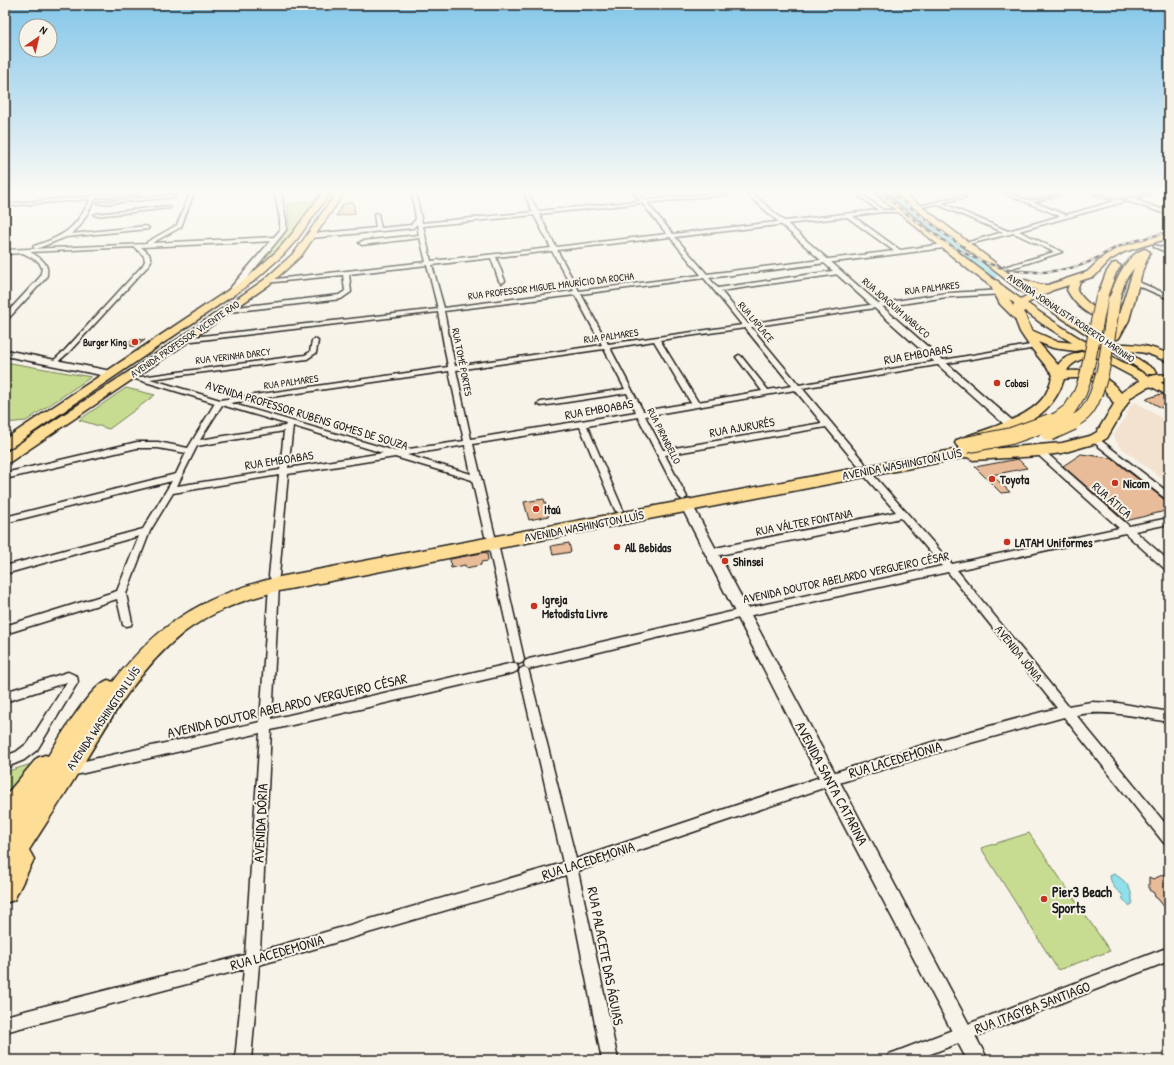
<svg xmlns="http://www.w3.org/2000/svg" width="1174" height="1065" font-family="'Patrick Hand',sans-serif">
	<rect width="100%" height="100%" fill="#f7f3e8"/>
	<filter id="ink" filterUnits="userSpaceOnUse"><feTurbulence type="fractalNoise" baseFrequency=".025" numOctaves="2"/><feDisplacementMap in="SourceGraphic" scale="8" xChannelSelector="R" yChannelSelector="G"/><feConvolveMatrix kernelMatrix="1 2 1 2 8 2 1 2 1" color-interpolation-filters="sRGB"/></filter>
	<g filter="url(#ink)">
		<!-- built -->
		<path fill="#f3e2d0" d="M1136,402L1169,423V484L1119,446L1113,436L1124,420L1131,404Z"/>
		<!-- green -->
		<g fill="#c7dc91" stroke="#727c56">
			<path d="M317,200L298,226L271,257H264L289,226L288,204Z"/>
			<path d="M5,362L91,377L26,421L5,423Z"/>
			<path d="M126,388L155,395L109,429L79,420Z"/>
			<path d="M35,763L5,801V772Z"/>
			<path d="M1029,833L1110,951L1058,970L981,848Z"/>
		</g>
		<!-- water -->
		<path fill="#8fe0ea" stroke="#619298" d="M1114,874C1127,881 1133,890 1132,904L1129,906L1123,899L1122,894C1115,890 1111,884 1110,876Z"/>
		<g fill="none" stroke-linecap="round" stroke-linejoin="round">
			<!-- river -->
			<path fill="#8fe0ea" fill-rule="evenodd" d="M881,193H890L996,274L997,276L996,278H988Z"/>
		</g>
		<!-- building -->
		<g fill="#e9bc99" stroke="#1c1c1c">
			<path d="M353,202L355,214L336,216L343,204Z"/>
			<path d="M133,339L145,340L135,347L125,344Z"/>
			<path d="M1161,394L1169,397V412L1146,399Z"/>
			<path d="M1081,454L1111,458L1165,500L1169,501V510L1126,521L1063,466Z"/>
			<path d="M1018,459L1027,468L992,475L1010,492L1001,493L975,467Z"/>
			<path d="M544,499L549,516L529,520L524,502Z"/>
			<path d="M569,543L571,552L553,555L551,546Z"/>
			<path d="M487,552L488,561L481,562V565L466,568L465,565L451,568L450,559Z"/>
			<path d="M1165,874L1169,876V913L1158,899L1155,897L1154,893L1149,890V877L1153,879Z"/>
		</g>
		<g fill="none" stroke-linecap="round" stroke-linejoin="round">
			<!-- minor casing -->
			<g stroke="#1c1c1c" stroke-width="3">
				<g id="minor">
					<path d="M127,193H142L140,194L96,198L80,226L71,234L146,226L149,228L148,229L66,237L36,249L33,247L34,246C67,235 74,229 91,199L5,206V204Z"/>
					<path d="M190,193H194L181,227L152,243L276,237L279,239L276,241L141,247L149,254L151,261L147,267L69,352L54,365L52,364V362L65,350L143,265L145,261L144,256L134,247L30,252C41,258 51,264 46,278L7,320L5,321V315L40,277L42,268L39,262L23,253L5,254V250L147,244V242L177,225Z"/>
					<path d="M412,193H416L422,223L533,212L524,193H528L538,211L640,201L634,193H638L645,200L717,193H730L728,194L647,203L673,234L878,210L855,193H860L883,210H903V212H882L853,216L900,250L944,244L947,246L944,248L709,278L718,288L839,270L842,272L839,274L721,291L748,324L947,293L1005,290L1008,292L1005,294L947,297L751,327L799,385L1030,345L1033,347L1030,349L802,388L864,462L865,464L864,466H858L826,427L665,455L687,497L683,500L679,497L638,417L587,426L623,510L619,513L615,510L580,427L473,444L495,536L490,539L485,536L472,480L395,457L288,474L279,576L277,579H271L269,576L279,475L173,493L150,531L126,594L132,622L131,625L127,626L123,625L117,599L5,634V626L117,591L139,536L5,574V566L143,529L172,481L5,523V517L176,474L186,453L158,448H137L5,479V473L137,442H158L188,448L215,403L129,377V375L141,377L305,355L310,352L312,341L315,339L318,341L316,353L307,359L150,379L220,400L448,367L438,312L184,342L181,340L184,338L438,309L427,265L349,274L351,292L341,299L229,312L226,310L229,308L339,295L345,291L343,275L265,283L264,282L267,280L426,262L420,238L362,245L359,243L362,241L419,235L417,224L413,228L311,238L308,236L311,234L376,228L374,214L376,213L378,214L381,228L411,225L416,219ZM642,203L667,234L556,247L539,214ZM534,215L551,248L431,261L423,226ZM847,217L894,251L707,274L675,237ZM670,237L701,275L579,291L557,250ZM552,251L574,291L444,308L432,265L491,258L499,281L502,283L505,281L496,257ZM704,278L742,325L608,344L581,294ZM575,295L602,345L455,366L444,311ZM745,328L792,386L768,390L741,356L739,355L736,357L762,391L698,402L660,340ZM654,341L691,403L643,411L610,348ZM604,349L625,389L541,402L537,404L541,406L627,393L636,412L471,439L456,370ZM449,371L464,441L395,451L230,403ZM795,390L822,423L663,450L645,416ZM222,405L286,424L285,426L200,440ZM293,426L383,453L288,468ZM284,431L280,470L177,486L197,446ZM465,445L471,474L407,455Z"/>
					<path d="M973,193H980L942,203L1008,231L1060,216L1004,193C1013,193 1020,199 1029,200C1038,202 1056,193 1067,193L1034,202L1066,215L1115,201L1093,193C1103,193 1112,200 1121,200C1130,199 1141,193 1152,193L1133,199L1169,212V215L1127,201L1019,231L1062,252L1006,270L1003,268L1004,267L1054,252L1014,233L969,244V242L1003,232L936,204L917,208L915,207Z"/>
					<path d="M173,195L175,196V197L100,204L98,203L100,202Z"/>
					<path d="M168,206L170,207V208L96,216L94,215L96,214Z"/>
					<path d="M1154,245L1169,249V253L1154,247Z"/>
					<path d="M1132,281H1136L1169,295V299L1132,283Z"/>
					<path d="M1095,436L1169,493V500L1166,499L1092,441L1091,439L1092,437Z"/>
					<path d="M1039,448L1042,449L1129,526L1169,518V524L1135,531L1169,561V571L1166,570L1125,533L957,570L1068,706L1091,702L1118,703L1169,712V722C1138,717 1108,709 1076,715L1169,828V844L1164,843L1064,717L949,749L829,786L578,871L618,1060H602L566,875L259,965L251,1060H235L244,969L5,1032V1016L245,955L260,733L71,776L67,774L65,770L67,766L71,764L260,722L269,585L271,582L274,581L277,582L279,585L272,719L513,663L517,665L518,668L517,671L513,673L271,730L260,951L563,863L519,672L520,669L524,667L528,669L529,672L576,859L829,774L949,737L1057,708L948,572L743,617L529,669L525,667L524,664L525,661L529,659L743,609L942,566L901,518L710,557L707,556L705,553L707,550L710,549L896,512L862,473L861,471L865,468L868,469L952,564L1119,528L1036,453L1035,451Z"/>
					<path d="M493,541L496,542L498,544L524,659L523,662L519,664L515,662L514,659L488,544L490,542Z"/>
					<path d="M68,672L77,676L78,682L37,750L24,760L5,768V756L16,752L29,742L67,682L5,702V692Z"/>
					<path d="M1169,947V961L915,1060H887L889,1054L895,1052Z"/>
				</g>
			</g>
			<!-- tertiary casing -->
			<g stroke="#1c1c1c" stroke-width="3">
				<g id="tertiary">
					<path d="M5,193H9L5,196Z"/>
					<path d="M275,193H281L286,220V230L232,297H226V293L280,230V220Z"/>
					<path d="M746,193H752L1014,422L1015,424L1014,426H1006Z"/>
					<path d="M5,350L111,371L116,374L111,377L5,356Z"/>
					<path d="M687,502L691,503L693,506L988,1060H967L832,803L681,506L683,503Z"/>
				</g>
			</g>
			<!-- primary casing -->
			<g stroke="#1c1c1c" stroke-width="3">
				<g id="primary">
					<path d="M322,193H330L298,238L283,255L254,281L10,448L5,449V439L248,277L277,251L292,234Z"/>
					<path d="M336,193H344L301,256L270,284L188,342L10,462L5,463V453L180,338L264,280L295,252Z"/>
					<path d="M875,193H884C945,242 1006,292 1073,334C1104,354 1137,369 1169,387V396L1090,354L1041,323L969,270Z"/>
					<path d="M895,193H904L1024,285L1155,370L1157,372L1155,374H1147L1018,289Z"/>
				</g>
			</g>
			<!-- trunk casing -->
			<g stroke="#1c1c1c" stroke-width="3">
				<g id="trunk">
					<path d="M1169,232V238L1124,252L1110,260L1095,276L1080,281L1077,290C1086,305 1100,312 1116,318L1117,320L1134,268L1126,279L1119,300L1114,303L1109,300C1114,283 1126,254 1145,249L1150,252L1143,269L1129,320L1119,338L1108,344L1075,351L1053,348L1038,342L1058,365C1063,357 1072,355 1081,352C1114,342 1137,340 1169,354V362C1159,359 1150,353 1139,352C1122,349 1074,354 1067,371C1089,369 1108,375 1121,393C1131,385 1153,372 1165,375L1167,378L1165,381L1146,388L1131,397L1107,438L1100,442L1062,453L1039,456L973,460L967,457L274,592C242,600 210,613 183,633C137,670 108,723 78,773C62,799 45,825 29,850L34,859L14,900L5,903V796L37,758L45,755L48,756C60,738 89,687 108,680L113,682C159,623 202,597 274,578L984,444L989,446L991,449L1062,443L1090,436L1097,432L1114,404C1102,382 1090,375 1064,379C1049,426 1007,429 967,446L962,448L957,446L955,443L957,440C983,429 1025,421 1043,398C1048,392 1050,383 1053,375L1028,344L1020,332L1015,319L1000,304L989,283L994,280L998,281L1013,306L1015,302L1037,290L1021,285L1020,283L1021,281L1025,280L1041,285H1048L1087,272L1104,256L1118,248ZM1069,285L1067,290C1076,307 1089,316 1108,322L1112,323L1117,321L1110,334L1101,339L1075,343L1056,341L1031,330L1024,313V305L1053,290Z"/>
					<path d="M1116,263L1121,266L1116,273L1107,297L1106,299H1098L1097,297L1106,273L1112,264Z"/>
				</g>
			</g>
			<!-- minor -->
			<use href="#minor" fill="#f7f3e8" fill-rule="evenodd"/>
			<!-- tertiary -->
			<use href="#tertiary" fill="#f7f3e8" fill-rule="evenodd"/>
			<!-- primary -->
			<use href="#primary" fill="#fedd96" fill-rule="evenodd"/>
			<!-- trunk -->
			<use href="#trunk" fill="#fedd96" fill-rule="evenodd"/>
			<!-- rail casing -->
			<g stroke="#1c1c1c" stroke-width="2.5">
				<g id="rail">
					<path d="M881,193C939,240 997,290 1078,266C1090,263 1100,256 1111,250C1129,241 1150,237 1169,232"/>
					<path d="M892,193L947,236L964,247"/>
				</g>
			</g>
			<!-- rail -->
			<use href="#rail" stroke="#f7f3e8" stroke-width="1.5" stroke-dasharray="4.5" stroke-linecap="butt"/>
			<!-- trunk-bridge-far1 casing -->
			<g stroke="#1c1c1c" stroke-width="14" stroke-linecap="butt">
				<g id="trunk-bridge-far1">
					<path d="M1048,423L1058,418L1070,409L1080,393L1086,376L1102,297"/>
					<path d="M1071,423C1076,420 1082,417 1086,412C1105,389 1109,330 1114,300"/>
				</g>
			</g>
			<!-- trunk-bridge casing -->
			<g stroke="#1c1c1c" stroke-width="18" stroke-linecap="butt">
				<g id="trunk-bridge">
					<path d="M1049,433L1073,422"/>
					<path d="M966,445L1011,436L1050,422"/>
				</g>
			</g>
			<!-- trunk-bridge-far1 -->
			<use href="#trunk-bridge-far1" stroke="#fedd96" stroke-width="12"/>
			<!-- trunk-bridge -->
			<use href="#trunk-bridge" stroke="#fedd96" stroke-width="16"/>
		</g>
	</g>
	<!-- sky -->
	<linearGradient id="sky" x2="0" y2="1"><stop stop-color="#84c6e9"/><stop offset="0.56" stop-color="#fbfaf5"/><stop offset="1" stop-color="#fbfaf5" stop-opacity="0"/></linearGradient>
	<rect width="1174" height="342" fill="url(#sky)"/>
	<!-- markers -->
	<g fill="#c8321e" stroke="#f7f3e8" stroke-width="1.5">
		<circle cx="135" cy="342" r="4"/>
		<circle cx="997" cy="383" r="4"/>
		<circle cx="992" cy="479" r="4"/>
		<circle cx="1115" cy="483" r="4"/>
		<circle cx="536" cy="509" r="4"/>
		<circle cx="1007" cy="542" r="4"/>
		<circle cx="617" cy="547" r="4"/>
		<circle cx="725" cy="561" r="4"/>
		<circle cx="534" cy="606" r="4"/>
		<circle cx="1044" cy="899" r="4"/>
	</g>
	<g text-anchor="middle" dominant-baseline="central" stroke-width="4" stroke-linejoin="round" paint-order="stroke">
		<!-- far-street labels -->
		<g font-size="10" fill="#1c1c1c" stroke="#f7f3e8">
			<text transform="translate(551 286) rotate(-7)">RUA PROFESSOR MIGUEL MAURÍCIO DA ROCHA</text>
			<text transform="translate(932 288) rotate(-7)">RUA PALMARES</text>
			<text transform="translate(896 308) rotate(41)">RUA JOAQUIM NABUCO</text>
			<text transform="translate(1071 318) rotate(34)">AVENIDA JORNALISTA ROBERTO MARINHO</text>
			<text transform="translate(756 322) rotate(50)">RUA LAPLACE</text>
			<text transform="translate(611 336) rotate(-8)">RUA PALMARES</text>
			<text transform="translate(185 339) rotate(-34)">AVENIDA PROFESSOR VICENTE RAO</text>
			<text transform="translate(233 356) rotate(-7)">RUA VERINHA DARCY</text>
			<text transform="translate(462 362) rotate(79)">RUA TOMÉ PORTES</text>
			<text transform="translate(291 382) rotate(-8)">RUA PALMARES</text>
			<text transform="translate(664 436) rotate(63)">RUA PIRANDELLO</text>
		</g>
		<!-- far-poi labels -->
		<g font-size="10" font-weight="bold" fill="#1c1c1c" stroke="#f7f3e8" text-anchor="end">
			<text x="127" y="342">Burger King</text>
			<text x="1005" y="383" text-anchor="start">Cobasi</text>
		</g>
		<!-- street labels -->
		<g font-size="12" fill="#1c1c1c" stroke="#f7f3e8">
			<text transform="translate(918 354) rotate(-10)">RUA EMBOABAS</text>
			<text transform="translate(599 409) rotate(-10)">RUA EMBOABAS</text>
			<text transform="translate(307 415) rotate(17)">AVENIDA PROFESSOR RUBENS GOMES DE SOUZA</text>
			<text transform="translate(742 427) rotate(-10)">RUA AJURURÉS</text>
			<text transform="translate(279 460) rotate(-9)">RUA EMBOABAS</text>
			<text transform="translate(902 464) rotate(-11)">AVENIDA WASHINGTON LUÍS</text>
			<text transform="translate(1112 500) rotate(41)">RUA ÁTICA</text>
			<text transform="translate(804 522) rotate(-11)">RUA VÁLTER FONTANA</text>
			<text transform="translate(584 526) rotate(-11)">AVENIDA WASHINGTON LUÍS</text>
			<text transform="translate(846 577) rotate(-12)">AVENIDA DOUTOR ABELARDO VERGUEIRO CÉSAR</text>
			<text transform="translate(1019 653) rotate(51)">AVENIDA JÔNIA</text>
			<text transform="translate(103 718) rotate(-56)">AVENIDA WASHINGTON LUÍS</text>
		</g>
		<!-- poi labels -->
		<g font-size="12" font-weight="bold" fill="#1c1c1c" stroke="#f7f3e8" text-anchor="start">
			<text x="1000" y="479">Toyota</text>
			<text x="1123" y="483">Nicom</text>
			<text x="544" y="509">Itaú</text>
			<text x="1015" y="542">LATAM Uniformes</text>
			<text x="625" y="547">All Bebidas</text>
			<text x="733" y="561">Shinsei</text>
			<text x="542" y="599">Igreja<tspan x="542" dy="14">Metodista Livre</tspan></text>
		</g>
		<!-- near-street labels -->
		<g font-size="14" fill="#1c1c1c" stroke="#f7f3e8">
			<text transform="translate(287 705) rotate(-13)">AVENIDA DOUTOR ABELARDO VERGUEIRO CÉSAR</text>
			<text transform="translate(895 759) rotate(-17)">RUA LACEDEMONIA</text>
			<text transform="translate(832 783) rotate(62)">AVENIDA SANTA CATARINA</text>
			<text transform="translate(260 823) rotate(-87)">AVENIDA DÓRIA</text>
			<text transform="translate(588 860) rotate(-18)">RUA LACEDEMONIA</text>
			<text transform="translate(277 952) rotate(-16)">RUA LACEDEMONIA</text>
			<text transform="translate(606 956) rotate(79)">RUA PALACETE DAS ÁGUIAS</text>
			<text transform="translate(1032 1007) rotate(-21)">RUA ITAGYBA SANTIAGO</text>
		</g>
		<!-- near-poi labels -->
		<g font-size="14" font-weight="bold" fill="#1c1c1c" stroke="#f7f3e8" text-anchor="start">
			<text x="1052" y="891">Pier3 Beach<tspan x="1052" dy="16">Sports</tspan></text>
		</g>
	</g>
	<!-- margin -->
	<rect width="1174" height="1065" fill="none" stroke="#f7f3e8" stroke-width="20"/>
	<rect x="10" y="10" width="1154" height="1045" fill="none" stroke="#1c1c1c" stroke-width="1.5" filter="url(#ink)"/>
	<!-- north arrow -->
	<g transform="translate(38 38) rotate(34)"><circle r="19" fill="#f7f3e8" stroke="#9f9d96"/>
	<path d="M0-3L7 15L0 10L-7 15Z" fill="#c8321e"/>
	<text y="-6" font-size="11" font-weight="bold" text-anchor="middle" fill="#1c1c1c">N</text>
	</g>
</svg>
